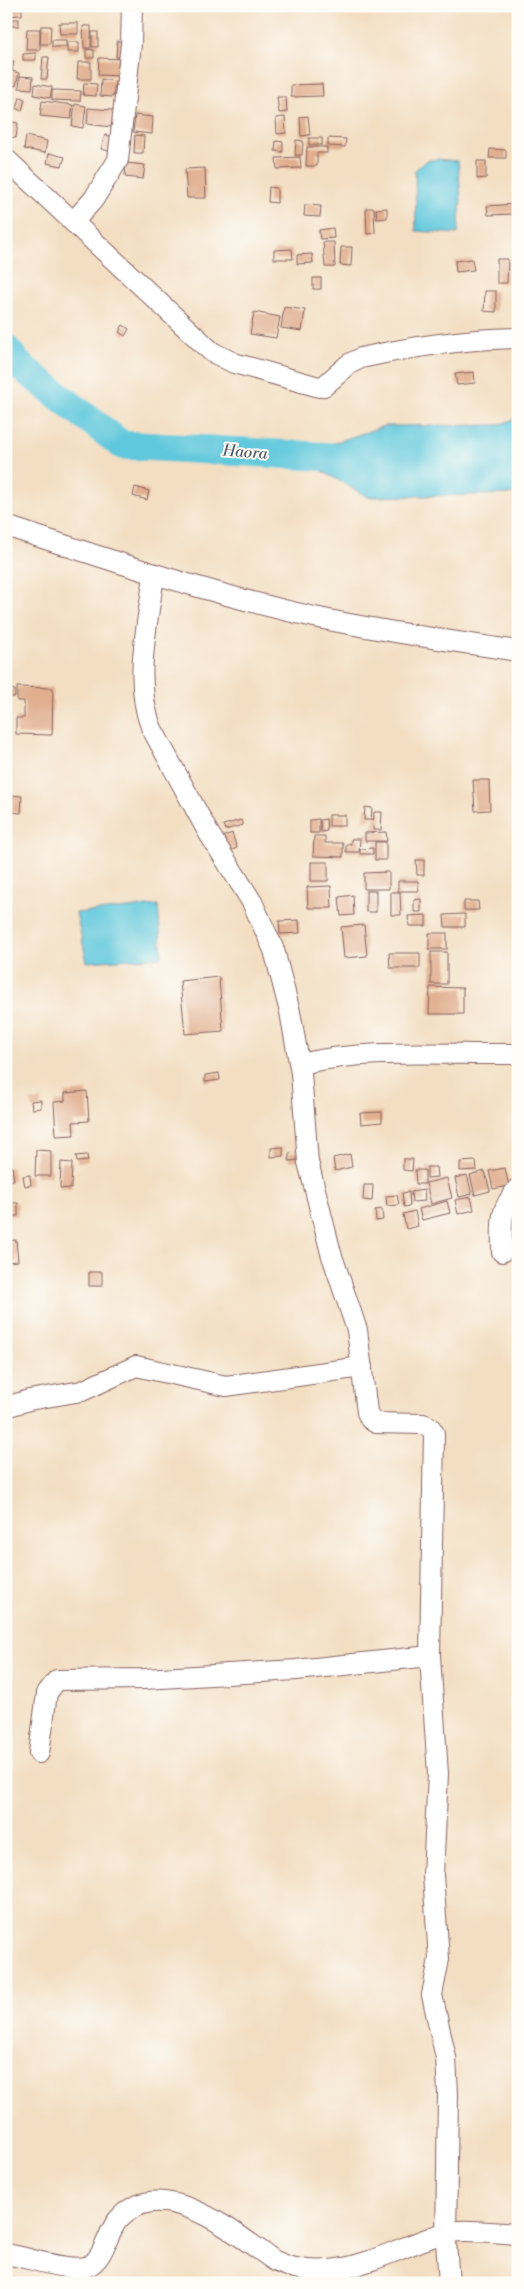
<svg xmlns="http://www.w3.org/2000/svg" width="524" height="2289" font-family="'Libre Bodoni',serif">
	<rect width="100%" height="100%" fill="#fdfcf7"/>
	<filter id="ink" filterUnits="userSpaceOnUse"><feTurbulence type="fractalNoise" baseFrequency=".02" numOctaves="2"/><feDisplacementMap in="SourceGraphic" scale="10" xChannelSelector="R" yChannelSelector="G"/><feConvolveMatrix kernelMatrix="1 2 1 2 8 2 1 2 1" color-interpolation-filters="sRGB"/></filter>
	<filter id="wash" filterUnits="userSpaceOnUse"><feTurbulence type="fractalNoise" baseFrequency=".0096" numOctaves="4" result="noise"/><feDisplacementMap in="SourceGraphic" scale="20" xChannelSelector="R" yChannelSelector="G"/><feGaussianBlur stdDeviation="1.12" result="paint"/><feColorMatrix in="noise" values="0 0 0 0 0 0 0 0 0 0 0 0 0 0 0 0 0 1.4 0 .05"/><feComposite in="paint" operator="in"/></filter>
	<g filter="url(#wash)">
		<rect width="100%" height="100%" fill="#f3dec2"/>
		<!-- water -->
		<g fill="#60c8dc" stroke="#557484">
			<path d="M436,159L458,161L461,200L458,234L416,231L415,170L426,161Z"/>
			<path d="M518,418V494L368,497L295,456L384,426L497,425Z"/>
			<path d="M158,905L162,957L87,962L76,913Z"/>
		</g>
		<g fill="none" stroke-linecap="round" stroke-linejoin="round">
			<!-- river -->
			<path stroke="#60c8dc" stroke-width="29" d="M6,349L19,365L122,445L334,457"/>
		</g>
		<g id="blocks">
			<!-- building -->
			<g fill="#e1ae8e">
				<path d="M6,6H22V15L6,16Z"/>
				<rect x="6" y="19" width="13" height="7"/>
				<path d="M59,23H78V34H60Z"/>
				<path d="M41,26H51L50,44H40Z"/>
				<path d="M83,26H91V48H84Z"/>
				<path d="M27,29H40V50H26Z"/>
				<rect x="92" y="32" width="6" height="15"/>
				<rect x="52" y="40" width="14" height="7"/>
				<path d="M117,41L127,42L126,58L116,57Z"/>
				<rect x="67" y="42" width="12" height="10"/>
				<path d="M86,49L94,50V58H86Z"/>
				<path d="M36,53V60H23V54Z"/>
				<path d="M43,57H49L47,79H41Z"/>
				<path d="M99,58L123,59L122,76L98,75Z"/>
				<path d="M6,60L14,61L12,71L19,73L16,86L6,83L9,70L6,69Z"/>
				<path d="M78,62H91V79H77Z"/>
				<path d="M20,76L33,77L32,89L19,88Z"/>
				<path d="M101,79L115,81L113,97L100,96Z"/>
				<path d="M84,83L97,84L96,96L83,95Z"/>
				<path d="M35,84L52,87L50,98L34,95Z"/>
				<path d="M322,84L323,96L291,97V85Z"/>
				<path d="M6,90L13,91L8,117H6Z"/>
				<path d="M52,90L81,91L80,101L52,100Z"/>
				<path d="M20,97L25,99L22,111L17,109Z"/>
				<path d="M277,97H286L287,112L279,113Z"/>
				<path d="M42,101L73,105L71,119L40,116Z"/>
				<path d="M75,104L86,106L83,128L72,126Z"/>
				<path d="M88,108L122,111L120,128L87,124Z"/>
				<path d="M135,115L153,117L152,134L133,132Z"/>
				<path d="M308,116L310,135L301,136L300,117Z"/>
				<path d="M285,117L286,133L277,134L276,118Z"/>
				<path d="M8,121L18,123L16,138L6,136Z"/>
				<path d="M105,135L116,137L113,152L101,149Z"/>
				<path d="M135,135L144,136L143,153H134Z"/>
				<path d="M26,136L47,141L45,153L24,149Z"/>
				<rect x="309" y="138" width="13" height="7"/>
				<path d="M328,138L346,139L345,147L328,146Z"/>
				<path d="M296,140L303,141L302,155H295Z"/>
				<path d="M276,141L283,142V152L275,151Z"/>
				<path d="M307,147H327V153H317V166H306Z"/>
				<path d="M490,149L506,150V158H489Z"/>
				<path d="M49,153L65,157L62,166L47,163Z"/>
				<path d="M300,157L301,168L277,169L276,158Z"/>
				<path d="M477,161H486V178L477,179Z"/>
				<path d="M126,163L145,165L143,179L125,177Z"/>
				<path d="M205,168L206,198H187L185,169Z"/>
				<path d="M269,187L277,188V203L268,202Z"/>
				<path d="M514,204L515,214L488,215L487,206Z"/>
				<path d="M305,205L321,206L320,217L304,216Z"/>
				<path d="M366,208H374L375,233L367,234Z"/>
				<path d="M387,208V218L377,219L376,209Z"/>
				<path d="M333,228L334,238L320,239L319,230Z"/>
				<path d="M323,242H334L335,267H325Z"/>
				<path d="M341,247H352L351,266L340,265Z"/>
				<path d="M292,249L293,259H274V250Z"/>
				<path d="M312,254L313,263L297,264V255Z"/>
				<path d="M472,259L474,270L456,272L455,261Z"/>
				<path d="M497,259H508L507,283H497Z"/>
				<rect x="313" y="278" width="8" height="11"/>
				<path d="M485,291H496V312L484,311Z"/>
				<path d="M284,307L305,310L302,331L281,328Z"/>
				<path d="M254,312L280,317L276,338L250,334Z"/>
				<path d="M123,325L129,329L125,336L119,332Z"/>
				<path d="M474,372L475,383L457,385L455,374Z"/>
				<path d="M135,487L149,491L147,500L133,496Z"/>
				<path d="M17,687L53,688L52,735L16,734V718H24V701H17Z"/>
				<path d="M6,689L15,690V697H6Z"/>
				<path d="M473,780H489L490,810L475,811Z"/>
				<path d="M9,795L22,796L21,813L9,812Z"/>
				<path d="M365,807L372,808L371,820H364Z"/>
				<path d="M374,812H382L381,830H373Z"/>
				<rect x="329" y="815" width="16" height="11"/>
				<path d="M319,819V833H310V820Z"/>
				<path d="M326,819L327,831L321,832L320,820Z"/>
				<path d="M241,820L243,825L225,830L223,825Z"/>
				<path d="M386,832L387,841H365V833Z"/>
				<path d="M232,833L237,848L228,852L222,837Z"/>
				<path d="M314,836H325V843H343V857L313,856Z"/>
				<path d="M351,839H360L359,852H346V844H351Z"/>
				<rect x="375" y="842" width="11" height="18"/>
				<path d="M373,848V854H360V849Z"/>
				<path d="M416,860H424V875H417Z"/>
				<rect x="311" y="862" width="17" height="19"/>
				<path d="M389,872V889H364V873Z"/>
				<path d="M398,881H418L419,891H398Z"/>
				<path d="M331,886L332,908H308L307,887Z"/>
				<rect x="366" y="891" width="10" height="21"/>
				<path d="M391,892H400L401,915H391Z"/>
				<path d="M353,895L354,915L341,916L339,897Z"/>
				<path d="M421,899V912H414V900Z"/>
				<path d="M464,901H478L479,910H464Z"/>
				<path d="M465,914V927H445L444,915Z"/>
				<path d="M426,915V926H409L408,916Z"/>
				<path d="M299,920L300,933L280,934L279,921Z"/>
				<path d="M364,925L367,956L344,958L341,927Z"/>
				<rect x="429" y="933" width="18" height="16"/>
				<rect x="431" y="952" width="16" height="32"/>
				<path d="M389,953H420V968H390Z"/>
				<path d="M219,977L223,1031L185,1034L180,981Z"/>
				<path d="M430,987L463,988V1014H429Z"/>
				<path d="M219,1073L220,1080L205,1082V1075Z"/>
				<path d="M87,1091L89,1121L73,1122L74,1135L56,1136L54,1102L65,1101V1093Z"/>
				<path d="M41,1100V1108L32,1109L31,1101Z"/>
				<path d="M382,1112V1122L361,1124L360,1113Z"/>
				<path d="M283,1147V1156L271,1157V1148Z"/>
				<path d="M36,1150L51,1151V1176H35Z"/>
				<path d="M299,1152L300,1160L289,1161V1153Z"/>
				<path d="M350,1154L352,1167L335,1171L333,1158Z"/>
				<path d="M87,1155L88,1161L77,1162L76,1156Z"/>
				<path d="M403,1159H413L412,1171L403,1170Z"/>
				<path d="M476,1161L477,1170L460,1171V1162Z"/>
				<path d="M61,1162L72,1163L71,1189L60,1188Z"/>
				<path d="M12,1167L14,1180L6,1181V1168Z"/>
				<path d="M427,1167H436L437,1177L427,1178Z"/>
				<path d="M505,1168L509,1186L493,1189L489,1171Z"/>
				<path d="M415,1170H425V1184H416Z"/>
				<path d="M485,1171L490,1191L475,1195L470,1175Z"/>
				<path d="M30,1175L31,1185L25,1186L23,1176Z"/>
				<path d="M467,1175L472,1194L459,1197L455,1178Z"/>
				<path d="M447,1178L452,1198L431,1204L426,1183Z"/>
				<path d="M364,1185H373L372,1201L363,1200Z"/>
				<path d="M424,1190L425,1201L412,1202L411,1192Z"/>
				<path d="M409,1192L410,1206L404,1207L402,1193Z"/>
				<path d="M397,1195L399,1205L387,1206L386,1196Z"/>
				<path d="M471,1197L474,1210L458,1214L455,1200Z"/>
				<path d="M447,1201L450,1213L422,1220L419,1209Z"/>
				<rect x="9" y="1203" width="9" height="13"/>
				<path d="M382,1209L383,1220L376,1221L375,1210Z"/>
				<path d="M415,1211L418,1226L406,1229L403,1214Z"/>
				<path d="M16,1240L18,1261L6,1262V1241Z"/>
				<rect x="89" y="1272" width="13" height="14"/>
			</g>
		</g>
	</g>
	<g filter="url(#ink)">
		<use href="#blocks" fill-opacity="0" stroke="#856260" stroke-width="1"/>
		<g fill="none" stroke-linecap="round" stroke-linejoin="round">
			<!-- minor casing -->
			<g stroke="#856260" stroke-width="22">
				<g id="minor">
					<path d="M6,159L212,352L234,363L319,387L324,386L349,364L361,358C415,346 463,339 518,338"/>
					<path d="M73,222L93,200L118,160L131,44L132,6"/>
					<path d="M6,526C110,560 213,595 319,618C385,632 451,641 518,651"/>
					<path d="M154,575C148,624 133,679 151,727L208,832L252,902L274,950L290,1012L301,1073L308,1162L331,1253L357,1330L367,1412L370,1419L376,1423L423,1424L430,1427L434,1433L430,1656L438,1774L433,1875L439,1959L432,1995L446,2058L448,2093L446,2242L449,2283"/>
					<path d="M300,1064C372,1048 444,1055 518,1054"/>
					<path d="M502,1252C502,1222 498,1212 518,1188"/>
					<path d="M6,1407L29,1400L82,1391L136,1366L226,1386L362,1367"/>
					<path d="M39,1753L47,1693L57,1680L144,1679L296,1670L430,1656"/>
					<path d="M6,2254C27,2257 71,2273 88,2266C104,2259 107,2234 117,2221C160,2169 237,2235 275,2261C334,2289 390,2249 444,2233C460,2228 500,2233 518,2234"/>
				</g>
			</g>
			<!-- minor -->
			<use href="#minor" stroke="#fff" stroke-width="20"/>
		</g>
	</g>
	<g text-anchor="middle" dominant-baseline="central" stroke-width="4" stroke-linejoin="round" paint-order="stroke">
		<!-- water labels -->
		<g font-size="16" font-style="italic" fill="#525a69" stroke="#fdfcf7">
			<text transform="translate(245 452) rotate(4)">Haora</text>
		</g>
	</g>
	<!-- margin -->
	<rect width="524" height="2289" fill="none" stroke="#fdfcf7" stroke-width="25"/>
</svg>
